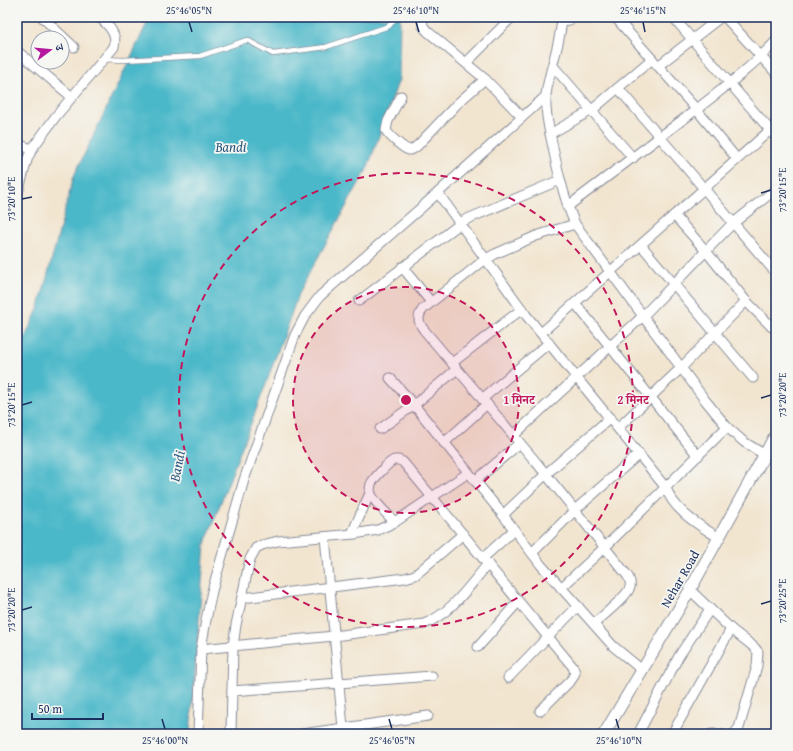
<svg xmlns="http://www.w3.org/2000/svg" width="793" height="751" font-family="'Gentium Book Plus','Noto Serif Devanagari',serif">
	<rect width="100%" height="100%" fill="#f6f6f2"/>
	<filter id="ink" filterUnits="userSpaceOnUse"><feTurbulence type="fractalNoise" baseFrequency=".025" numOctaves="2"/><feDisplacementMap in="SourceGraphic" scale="8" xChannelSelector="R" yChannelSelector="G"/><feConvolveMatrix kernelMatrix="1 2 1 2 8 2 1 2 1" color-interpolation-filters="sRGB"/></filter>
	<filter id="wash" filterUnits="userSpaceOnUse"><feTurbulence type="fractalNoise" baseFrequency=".012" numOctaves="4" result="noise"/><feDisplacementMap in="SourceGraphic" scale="16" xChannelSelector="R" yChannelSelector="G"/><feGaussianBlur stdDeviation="0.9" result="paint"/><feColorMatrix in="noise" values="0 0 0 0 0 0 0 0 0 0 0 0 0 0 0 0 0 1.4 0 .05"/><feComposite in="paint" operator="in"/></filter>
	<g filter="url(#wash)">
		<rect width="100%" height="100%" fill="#f2e5d0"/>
		<!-- water -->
		<path fill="#4cb8c9" stroke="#347494" d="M150,17H400L399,79L368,167L299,292L269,376L205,544L190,734H17V355L39,307L74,176Z"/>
	</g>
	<g filter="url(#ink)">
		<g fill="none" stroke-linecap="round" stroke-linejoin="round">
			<!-- service casing -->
			<g stroke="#868a97" stroke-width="6">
				<path id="service" d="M104,59L123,60L200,56L247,40L273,54L326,47L389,26L396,17"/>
			</g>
			<!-- minor casing -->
			<g stroke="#868a97" stroke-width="11">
				<g id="minor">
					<path d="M42,17L74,47"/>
					<path d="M422,17L423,26L427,31L485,79L522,117"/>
					<path d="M562,17C561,44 549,69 546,95C545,109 548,125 551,138C557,168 563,196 575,224L705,400L727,427L744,442L765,455"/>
					<path d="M615,17L696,109L737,159"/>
					<path d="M673,17L776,137"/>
					<path d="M725,17L776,73"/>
					<path d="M562,21L569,20L576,17"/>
					<path d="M17,51L72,97"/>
					<path d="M466,63L512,17"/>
					<path d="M553,66L633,158"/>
					<path d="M658,66L721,17"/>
					<path d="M618,88L776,273"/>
					<path d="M401,96L388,121L386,130C388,135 404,149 409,150C412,150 416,147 418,145L458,103L485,79"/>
					<path d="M550,134L592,110L652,59"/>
					<path d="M17,144L32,149"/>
					<path d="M438,193L526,315L666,488C674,511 699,525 719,538"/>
					<path d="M17,196L27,160L32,149L56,116L114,47C118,34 108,25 99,17"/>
					<path d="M567,207C611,174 654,141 697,109C725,87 752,67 776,41"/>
					<path d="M674,215L706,251L746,301L772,327"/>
					<path d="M575,224L536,236L495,254L483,261L423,309C417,317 418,322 424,330L536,462L627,575C629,578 631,583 630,587C628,596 601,617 594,624"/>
					<path d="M641,245L753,378"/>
					<path d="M402,267L431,302"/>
					<path d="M359,301L465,220L560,180"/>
					<path d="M575,303L698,456"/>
					<path d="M541,333L776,125"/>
					<path d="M452,363L522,309"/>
					<path d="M390,378L414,405L503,515L541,565L613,646L642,670"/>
					<path d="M482,399L549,343"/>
					<path d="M618,428L681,368L746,301"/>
					<path d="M380,429L414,405L457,369"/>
					<path d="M513,436L643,316L731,225L776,189"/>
					<path d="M444,443L487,404"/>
					<path d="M475,481L520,443"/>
					<path d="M503,515L546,474L610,418"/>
					<path d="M395,522C388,515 374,502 371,494C370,491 370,487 371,484C373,479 389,462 394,460C398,459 400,460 403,462L573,667L575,673L572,679L540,711"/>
					<path d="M354,534L353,531L370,493"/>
					<path d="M325,537L343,728"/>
					<path d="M532,553L575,510L639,454"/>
					<path d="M483,558L514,530"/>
					<path d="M561,588L605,547L727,427"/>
					<path d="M690,590L731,629L754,647L758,652L757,666L739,728L734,734"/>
					<path d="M242,598L405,578L415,575L420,571L463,534"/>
					<path d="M478,647L518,602"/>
					<path d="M201,649L334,636L424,624C451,614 469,586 488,564"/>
					<path d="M508,678L578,606"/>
					<path d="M232,691L432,676"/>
					<path d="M198,734L201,649L206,620L212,591L244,480L295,335L305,316L320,296L422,207L546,96"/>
					<path d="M231,734L233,646L236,625L250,559L256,548L262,545L278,541L354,534L378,530L395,522L468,473"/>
					<path d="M302,734L428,716"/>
					<path d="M638,734L679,656L710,609"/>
					<path d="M672,734L731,629"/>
					<path d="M711,734H720"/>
				</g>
			</g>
			<!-- tertiary casing -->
			<g stroke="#868a97" stroke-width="13">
				<path id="tertiary" d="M604,734L690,590L776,434"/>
			</g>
			<!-- service -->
			<use href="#service" stroke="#fff" stroke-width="4.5"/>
			<!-- minor -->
			<use href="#minor" stroke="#fff" stroke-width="9"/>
			<!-- tertiary -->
			<use href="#tertiary" stroke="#fff" stroke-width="11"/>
		</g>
	</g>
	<!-- ticks -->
	<path fill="none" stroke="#1b2f5e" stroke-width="1.5" d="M189,22L192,32M416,22L419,32M643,22L645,32M761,193L771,190M22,199L32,197M761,398L771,395M22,405L32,402M761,604L771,601M22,610L32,607M162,719L165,729M389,719L392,729M616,719L619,729"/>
	<!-- distance rings -->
	<circle cx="406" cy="400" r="113" fill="#c2185b" fill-opacity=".12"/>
	<g fill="none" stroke="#c2185b" stroke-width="2" stroke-dasharray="7 5">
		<circle cx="406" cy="400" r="113"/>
		<circle cx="406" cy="400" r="227"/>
	</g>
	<g text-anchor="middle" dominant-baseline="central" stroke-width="3.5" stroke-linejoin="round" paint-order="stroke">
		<!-- street labels -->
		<g font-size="13" fill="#1b2f5e" stroke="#f6f6f2">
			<text transform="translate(680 579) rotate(-60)">Nehar Road</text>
		</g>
		<!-- water labels -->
		<g font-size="14" font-style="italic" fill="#2a587e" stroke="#f6f6f2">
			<text x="231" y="147">Bandi</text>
			<text transform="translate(177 466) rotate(-79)">Bandi</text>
		</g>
	</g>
	<circle cx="406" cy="400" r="6" fill="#c2185b" stroke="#f6f6f2" stroke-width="2"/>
	<g font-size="12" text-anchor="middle" font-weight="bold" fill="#c2185b" stroke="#f6f6f2" stroke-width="3.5" stroke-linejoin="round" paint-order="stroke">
		<text x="519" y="404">1 मिनट</text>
		<text x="633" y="404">2 मिनट</text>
	</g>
	<!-- margin -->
	<rect width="793" height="751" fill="none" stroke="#f6f6f2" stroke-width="44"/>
	<!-- north arrow -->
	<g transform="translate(50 50) rotate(74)"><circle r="19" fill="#f6f6f2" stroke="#9ea6b7"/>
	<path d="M0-3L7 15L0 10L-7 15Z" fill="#b5179e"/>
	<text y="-6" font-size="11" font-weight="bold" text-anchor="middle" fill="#1b2f5e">उ</text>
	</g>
	<!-- scale -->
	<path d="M32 713v6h71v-6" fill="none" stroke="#1b2f5e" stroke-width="2"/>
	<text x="38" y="713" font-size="12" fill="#1b2f5e" stroke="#f6f6f2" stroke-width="3" paint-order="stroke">50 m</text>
	<rect x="22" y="22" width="749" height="707" fill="none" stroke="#1b2f5e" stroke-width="1.5"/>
	<g font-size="10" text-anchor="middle" fill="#1b2f5e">
		<text x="189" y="14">25°46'05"N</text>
		<text x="416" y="14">25°46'10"N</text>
		<text x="643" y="14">25°46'15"N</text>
		<text transform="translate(782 190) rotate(-90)" y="4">73°20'15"E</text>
		<text transform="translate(11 199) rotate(-90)" y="4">73°20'10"E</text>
		<text transform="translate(782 395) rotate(-90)" y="4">73°20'20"E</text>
		<text transform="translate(11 405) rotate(-90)" y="4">73°20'15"E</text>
		<text transform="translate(782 601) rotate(-90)" y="4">73°20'25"E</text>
		<text transform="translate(11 610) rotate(-90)" y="4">73°20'20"E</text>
		<text x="165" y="744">25°46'00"N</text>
		<text x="392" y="744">25°46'05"N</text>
		<text x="619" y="744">25°46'10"N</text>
	</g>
</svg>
